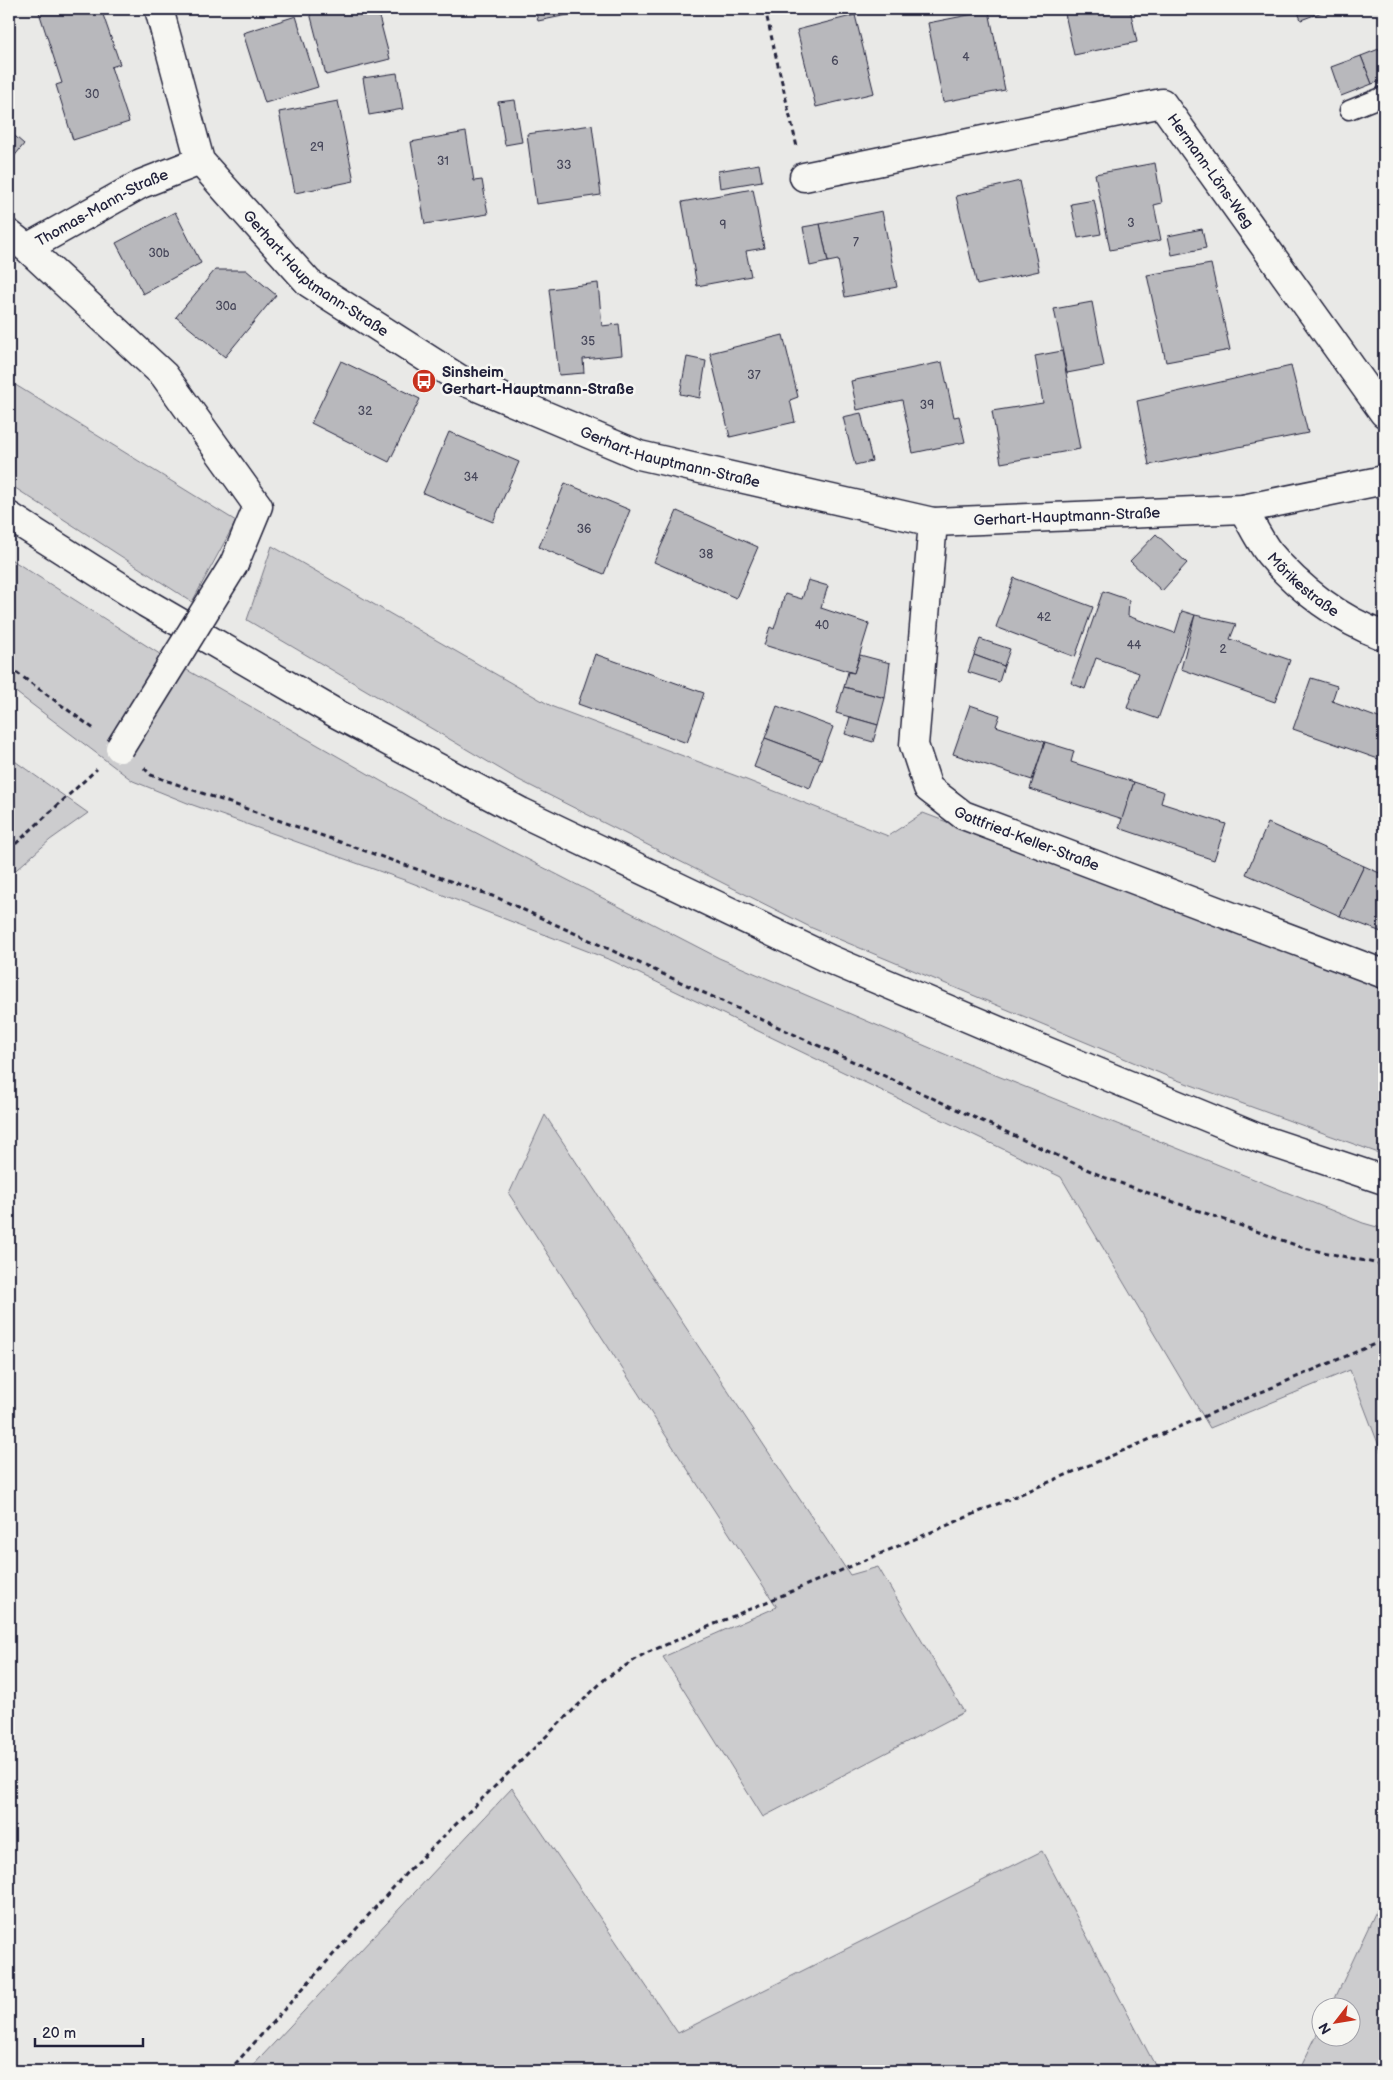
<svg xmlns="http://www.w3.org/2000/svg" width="1393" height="2080" font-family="'Balsamiq Sans',sans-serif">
	<rect width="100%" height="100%" fill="#e9e9e7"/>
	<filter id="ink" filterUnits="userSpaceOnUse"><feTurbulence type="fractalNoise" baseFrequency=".02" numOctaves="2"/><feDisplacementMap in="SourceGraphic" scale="10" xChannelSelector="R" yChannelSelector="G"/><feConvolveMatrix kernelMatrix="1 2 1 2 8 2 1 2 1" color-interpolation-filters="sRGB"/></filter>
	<g filter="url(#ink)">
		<!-- green -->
		<g fill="#ccccce" stroke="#777784">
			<path d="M9,381L236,521L192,602L9,484Z"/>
			<path d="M272,546L553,707L739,777L888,836L923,813L1384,986V1155L1169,1077L812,928L519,780L247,620Z"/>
			<path d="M9,558L166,658L428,808L719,958L968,1064L1363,1223L1384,1229V1459L1350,1370L1210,1428L1061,1177L613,961L407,881L190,804L133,781L9,687Z"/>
			<path d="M9,757L88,813L50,840L9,876Z"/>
			<path d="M545,1115L850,1575L878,1567L964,1712L763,1817L663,1657L777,1607L509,1194Z"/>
			<path d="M512,1788L678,2033L1042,1851L1158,2071H248Z"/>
			<path d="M1384,1894V2065L1382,2071H1299L1320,2028V2038H1350V2008L1331,2007Z"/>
		</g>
		<!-- building -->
		<g fill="#b8b8bc" stroke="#22223b">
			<path d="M38,9H101L120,64L111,67L129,122L73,140L56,85L62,83Z"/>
			<path d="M309,9H377L390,59L326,75Z"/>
			<path d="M535,9H597L538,21Z"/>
			<path d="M1064,9H1130L1137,42L1074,55Z"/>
			<path d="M1297,9H1330L1301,20Z"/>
			<path d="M989,11L1005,90L943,102L928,23Z"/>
			<path d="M855,15L874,93L816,107L797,30Z"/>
			<path d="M296,16L318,87L265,103L243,33Z"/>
			<path d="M1384,47V80L1372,84L1361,56Z"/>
			<path d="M1361,56L1372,84L1341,96L1331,67Z"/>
			<path d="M397,73L403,109L369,115L363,78Z"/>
			<path d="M515,100L522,142L505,145L498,102Z"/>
			<path d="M338,101L354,181L295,193L279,112Z"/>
			<path d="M592,125L601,195L536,204L527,134Z"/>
			<path d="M9,131L24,144L9,163Z"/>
			<path d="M466,132L474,181L482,180L488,214L425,224L411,142Z"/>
			<path d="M1155,163L1162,203L1154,205L1161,240L1110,250L1095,174Z"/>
			<path d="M759,164L762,181L720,188L718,171Z"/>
			<path d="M1020,181L1039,271L977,285L956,196Z"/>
			<path d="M753,189L764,248L746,251L751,276L697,286L682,202Z"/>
			<path d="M1094,200L1101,234L1078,238L1071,204Z"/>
			<path d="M882,211L897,287L845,297L838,260L828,262L820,224Z"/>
			<path d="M175,212L201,263L143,294L116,243Z"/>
			<path d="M820,224L828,262L810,266L803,227Z"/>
			<path d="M1202,229L1206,248L1172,255L1168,236Z"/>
			<path d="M1211,264L1230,350L1166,362L1147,275Z"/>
			<path d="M215,270H246L276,295L225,357L176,317Z"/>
			<path d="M598,283L602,326L619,324L622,355L583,359L584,373L559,375L549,289Z"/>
			<path d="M1092,302L1104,366L1067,373L1054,309Z"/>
			<path d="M783,335L798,397L790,400L795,422L730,437L710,353Z"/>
			<path d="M1062,351L1080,449L1001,463L992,411L1043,403L1035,356Z"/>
			<path d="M687,357L706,361L700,398L680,394Z"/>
			<path d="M341,361L420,399L389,462L311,423Z"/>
			<path d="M942,362L954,417L959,416L965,442L913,453L902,400L857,410L851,381Z"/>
			<path d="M1291,366L1308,433L1149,465L1137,401Z"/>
			<path d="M861,413L872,461L855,465L843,417Z"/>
			<path d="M449,432L519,462L493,522L423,493Z"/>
			<path d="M565,483L630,510L604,574L539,547Z"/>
			<path d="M677,511L758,547L736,598L654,562Z"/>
			<path d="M1156,534L1187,563L1162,591L1130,561Z"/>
			<path d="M1014,578L1093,607L1075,657L996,627Z"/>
			<path d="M808,580L828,586L821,608L869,624L854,673L764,645L770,627L774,629L785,594L802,599Z"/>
			<path d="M1103,591L1129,600L1128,616L1175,633L1182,611L1195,615L1158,719L1127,708L1139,673L1096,658L1085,689L1071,683Z"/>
			<path d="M1195,615L1236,624L1230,639L1290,660L1275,702L1181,669Z"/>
			<path d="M980,639L1010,649L1004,666L974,655Z"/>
			<path d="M595,654L704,693L687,743L578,704Z"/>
			<path d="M860,655L890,663L885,698L844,687L848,672L854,673Z"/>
			<path d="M974,655L1004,666L999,682L968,672Z"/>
			<path d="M1311,678L1337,686L1332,701L1384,720V761L1293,729Z"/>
			<path d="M844,687L885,698L878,725L836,713Z"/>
			<path d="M970,705L1000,715L996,726L1045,742L1032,780L953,754Z"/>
			<path d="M777,706L833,727L821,759L765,738Z"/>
			<path d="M850,717L878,725L873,742L845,734Z"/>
			<path d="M765,738L821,759L810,788L754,767Z"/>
			<path d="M1045,742L1074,751L1071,762L1134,782L1123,819L1030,789Z"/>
			<path d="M1134,782L1164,792L1161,803L1226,824L1214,860L1119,828Z"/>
			<path d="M1268,823L1364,866L1340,916L1246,874Z"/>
			<path d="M1364,866L1384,875V933L1340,916Z"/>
		</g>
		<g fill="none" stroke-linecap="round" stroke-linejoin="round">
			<!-- service casing -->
			<g stroke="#22223b" stroke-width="21">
				<path id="service" d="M1349,110L1384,96"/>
			</g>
			<!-- minor casing -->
			<g stroke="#22223b" stroke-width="31">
				<g id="minor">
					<path id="s1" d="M159,9L200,161L309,283L461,380L639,455L933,522L1243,509L1384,480"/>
					<path id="s2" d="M804,177L1162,103L1384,413"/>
					<path id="s3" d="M9,234L27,248L141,184L200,161"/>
					<path d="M27,248L164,375L258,506L234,564"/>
					<path id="s4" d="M1243,509C1251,523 1259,540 1269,553C1299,589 1340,620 1384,636"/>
					<path id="s5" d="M933,522L914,745L928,788L963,815L1384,974"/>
				</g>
			</g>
			<!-- trunk casing -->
			<g stroke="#22223b" stroke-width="31">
				<path id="trunk" d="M9,516L146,603L337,714L521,812L829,959L1046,1051L1258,1138L1384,1180"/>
			</g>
			<!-- path -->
			<g stroke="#22223b" stroke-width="3" stroke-dasharray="5 4" stroke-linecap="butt">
				<path d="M765,9L797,147"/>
				<path d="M9,667L94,729"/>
				<path d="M144,768L151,775L498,898L1106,1178L1304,1248L1384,1265"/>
				<path d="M9,850L97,769"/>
				<path d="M229,2071L409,1870L606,1678L644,1654L1384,1340"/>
			</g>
			<!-- service -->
			<use href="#service" stroke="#f6f6f2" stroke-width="18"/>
			<!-- minor -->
			<use href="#minor" stroke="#f6f6f2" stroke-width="28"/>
			<!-- trunk -->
			<use href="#trunk" stroke="#f6f6f2" stroke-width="28"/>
			<!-- minor-bridge casing -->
			<g stroke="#22223b" stroke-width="31" stroke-linecap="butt">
				<path id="minor-bridge" d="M120,748L234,564"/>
			</g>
			<!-- minor-bridge -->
			<use href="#minor-bridge" stroke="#f6f6f2" stroke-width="28"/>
		</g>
	</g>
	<!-- icons -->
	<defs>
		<g id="bus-disc" transform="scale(1.25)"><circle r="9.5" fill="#c8321e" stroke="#f6f6f2"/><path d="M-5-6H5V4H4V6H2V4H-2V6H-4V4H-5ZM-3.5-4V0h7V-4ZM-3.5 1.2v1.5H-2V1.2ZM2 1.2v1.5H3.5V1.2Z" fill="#fff"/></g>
	</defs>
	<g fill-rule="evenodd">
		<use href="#bus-disc" x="424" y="381"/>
	</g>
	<g text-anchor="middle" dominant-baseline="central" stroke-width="5" stroke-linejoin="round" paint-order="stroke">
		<!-- number labels -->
		<g font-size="12" fill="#48485b">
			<text x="966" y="57">4</text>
			<text x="835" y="61">6</text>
			<text x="92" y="94">30</text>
			<text x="317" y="147">29</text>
			<text x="443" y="161">31</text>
			<text x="564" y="165">33</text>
			<text x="1131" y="223">3</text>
			<text x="723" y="225">9</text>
			<text x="856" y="242">7</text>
			<text x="159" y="253">30b</text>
			<text x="226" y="306">30a</text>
			<text x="588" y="341">35</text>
			<text x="754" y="375">37</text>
			<text x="927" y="405">39</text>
			<text x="365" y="411">32</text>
			<text x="471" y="477">34</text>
			<text x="584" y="529">36</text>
			<text x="706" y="554">38</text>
			<text x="1044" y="617">42</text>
			<text x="822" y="625">40</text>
			<text x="1134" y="645">44</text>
			<text x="1223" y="649">2</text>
		</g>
		<!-- street labels -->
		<g font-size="15" fill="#22223b" stroke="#f6f6f2">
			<text stroke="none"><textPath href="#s2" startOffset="449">Hermann-Löns-Weg</textPath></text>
			<text stroke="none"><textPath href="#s3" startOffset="108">Thomas-Mann-Straße</textPath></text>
			<text stroke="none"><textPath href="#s1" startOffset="320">Gerhart-Hauptmann-Straße</textPath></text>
			<text stroke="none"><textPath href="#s1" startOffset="725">Gerhart-Hauptmann-Straße</textPath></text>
			<text stroke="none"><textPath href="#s1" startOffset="1130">Gerhart-Hauptmann-Straße</textPath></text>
			<text stroke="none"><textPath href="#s4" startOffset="98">Mörikestraße</textPath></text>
			<text stroke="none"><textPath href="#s5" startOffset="381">Gottfried-Keller-Straße</textPath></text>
		</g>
		<!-- poi labels -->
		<g font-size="15" font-weight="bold" fill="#22223b" stroke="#f6f6f2" text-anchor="start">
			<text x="442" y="372">Sinsheim<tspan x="442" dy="17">Gerhart-Hauptmann-Straße</tspan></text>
		</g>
	</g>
	<!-- margin -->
	<rect width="1393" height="2080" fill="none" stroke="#f6f6f2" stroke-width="30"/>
	<rect x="15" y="15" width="1363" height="2050" fill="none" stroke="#22223b" stroke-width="2" filter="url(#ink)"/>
	<!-- north arrow -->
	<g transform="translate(1336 2022) rotate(239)"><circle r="24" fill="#f6f6f2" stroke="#a1a1a9"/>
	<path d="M0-4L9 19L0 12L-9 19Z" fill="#c8321e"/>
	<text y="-8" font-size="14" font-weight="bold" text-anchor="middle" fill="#22223b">N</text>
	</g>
	<!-- scale -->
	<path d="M35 2038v8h108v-8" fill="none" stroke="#22223b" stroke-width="2.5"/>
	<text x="42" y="2038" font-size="15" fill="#22223b" stroke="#f6f6f2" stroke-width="4" paint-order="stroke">20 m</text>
</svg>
